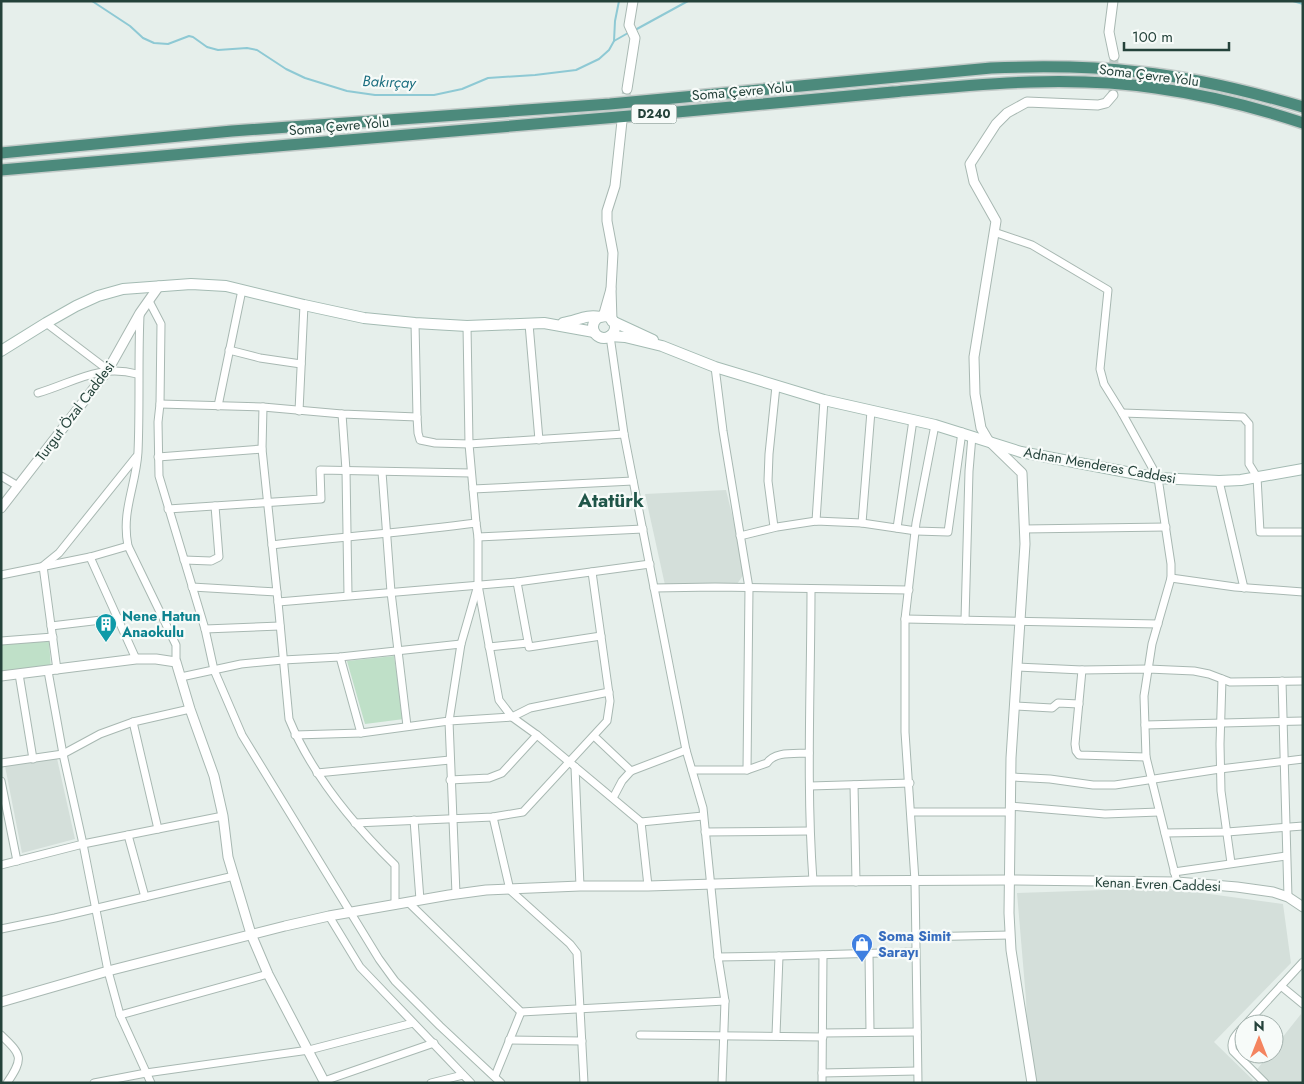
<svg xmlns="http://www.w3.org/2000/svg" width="1304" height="1084" font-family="Jost,sans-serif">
	<rect width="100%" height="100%" fill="#e6efeb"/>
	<!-- built -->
	<g fill="#d4dfda">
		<path d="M726,490L746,571L737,584L665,585L645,494Z"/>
		<path d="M56,754L75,839L22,853L4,761Z"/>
		<path d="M1165,888L1283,904L1291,963L1214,1042L1253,1080L1251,1083H1029L1026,999L1017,893Z"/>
		<path d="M1301,1014L1303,1083H1269L1255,1072L1269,1054H1274V1048Z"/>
	</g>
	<!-- green -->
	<g fill="#bfe0c8">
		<path d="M49,641L51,669L1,674V644Z"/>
		<path d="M394,656L404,719L365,724L347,661Z"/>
	</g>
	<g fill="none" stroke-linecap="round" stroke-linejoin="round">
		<!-- stream -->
		<g stroke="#8ec9d4" stroke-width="2">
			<path d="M92,1L130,26L143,38L154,43L168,44L189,36L193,37L207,47L218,50L247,48L257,50L286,69L305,78L347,91L375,95H434L462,89L488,78L535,75L576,70L599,59L609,50L614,41L628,33"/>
			<path d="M1293,1L1303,4"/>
			<path d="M635,30L688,1"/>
			<path d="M614,41L615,21L619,1"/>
		</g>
		<!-- tertiary-tunnel -->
		<g stroke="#bfccc8" stroke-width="9" stroke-dasharray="9 4.5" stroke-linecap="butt">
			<path d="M1113,95L1114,56"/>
			<path d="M622,121L627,89"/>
		</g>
		<!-- minor casing -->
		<g stroke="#a8b8b2" stroke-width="9">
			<g id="minor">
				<path d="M994,232L1032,245L1108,290L1100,369L1104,384L1122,413L1158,478L1171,564V578L1152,644L1144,696L1146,757L1177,882"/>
				<path d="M149,301L161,324L160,404L158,422L159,476L205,629L214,670L242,735L379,959L395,981L440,1026L501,1083"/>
				<path d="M140,315C138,361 140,407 138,452C136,486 121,511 128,546L176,645V662"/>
				<path d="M46,323L108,370"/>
				<path d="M415,323L417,417L418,433L420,440L435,443L469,444L624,434"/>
				<path d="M529,324L539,440"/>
				<path d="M610,336L624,434L674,690L686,750L703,808L718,957L725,1001L722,1083"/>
				<path d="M229,350L260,358L301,364"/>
				<path d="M38,393C75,382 98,364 137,374"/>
				<path d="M160,404L263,407L342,414L417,417"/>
				<path d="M218,406L242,290"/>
				<path d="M263,407L262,449L278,602L289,719C312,775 352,823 395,865V905"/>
				<path d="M299,411L304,305"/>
				<path d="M1122,413L1243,417L1249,424V464L1257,477L1260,532H1303"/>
				<path d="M342,414L346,470L348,595"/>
				<path d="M158,457L262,449"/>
				<path d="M382,472L391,592L407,726"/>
				<path d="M1,476L18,486"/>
				<path d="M1219,481L1244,588"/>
				<path d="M473,489L633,481"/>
				<path d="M168,509L321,499L320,470L471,473"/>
				<path d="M816,521L824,400"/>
				<path d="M862,523L871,411"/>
				<path d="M774,527L768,481L769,454L776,386"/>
				<path d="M897,528L913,420"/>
				<path d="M1024,529L1166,527"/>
				<path d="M740,536L777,527L816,521L862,523L916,531L948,532L962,432"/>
				<path d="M478,537L643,529"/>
				<path d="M272,545C340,537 408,532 476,523"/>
				<path d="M90,557L136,659"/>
				<path d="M184,560L211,561L219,557L215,506"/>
				<path d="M1,575L90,557L128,546"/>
				<path d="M1171,578L1235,587L1303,592"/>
				<path d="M517,582L529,647L601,636"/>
				<path d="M478,585L499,700L512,717L537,735L641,822L703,816"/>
				<path d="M192,587L277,592"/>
				<path d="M654,588L715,587L909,590"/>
				<path d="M811,589C811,686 806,784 813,881"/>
				<path d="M278,602L517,582L650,564"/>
				<path d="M905,619L1158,624"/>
				<path d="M965,620L969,471L972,436"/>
				<path d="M51,626L118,618"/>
				<path d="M205,629L280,626"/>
				<path d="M1,641L53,637"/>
				<path d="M461,644L478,585V537L476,523L469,444L467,326"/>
				<path d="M489,647L528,643"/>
				<path d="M340,657L361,733"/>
				<path d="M1017,667L1082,670L1148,669L1194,671L1209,674L1230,682L1303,681"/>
				<path d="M57,670L43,566L59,553L136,457"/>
				<path d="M1082,670L1075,744L1076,751L1079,755L1146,757"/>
				<path d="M48,671L63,754L83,844L108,971L120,1015L151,1083"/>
				<path d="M19,674L33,759"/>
				<path d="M181,677L241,664L283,660L340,657L461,644L449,721L361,733L295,735"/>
				<path d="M1222,679L1220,744L1221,791L1231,863"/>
				<path d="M1282,681L1288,897"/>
				<path d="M1014,706L1052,708L1058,703L1079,704"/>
				<path d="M133,722L158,829"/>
				<path d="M1145,725L1303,721"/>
				<path d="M594,736L631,771"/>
				<path d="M1,763L63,754L100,734L133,722L190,709"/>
				<path d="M575,767L580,886"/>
				<path d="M692,770H747L749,588L723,431L715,367"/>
				<path d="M747,770L767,763C775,751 795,754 809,753"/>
				<path d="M317,773L450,760"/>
				<path d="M1011,777L1050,779L1093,785H1115L1220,769L1303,759"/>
				<path d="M450,780L489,778L502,773L537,735"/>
				<path d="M1,781L17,861"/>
				<path d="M854,785L856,882"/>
				<path d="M810,786L910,783"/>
				<path d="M613,798L622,781L631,771L686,750"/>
				<path d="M1010,806L1105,814L1159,812"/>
				<path d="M911,812H1010"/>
				<path d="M493,817L510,890L570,944L577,953L584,1083"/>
				<path d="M414,820L420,900"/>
				<path d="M641,822L648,886"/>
				<path d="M355,823L493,817L523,812L607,721L610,701L592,572"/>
				<path d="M705,832L809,831"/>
				<path d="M1165,833L1227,832L1303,826"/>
				<path d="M128,835L145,897"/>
				<path d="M1,865L83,844L223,816"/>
				<path d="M1174,872L1286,856"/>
				<path d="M456,894L449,721L512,717L530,708L609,692"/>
				<path d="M408,902L521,1012L725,1001"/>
				<path d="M329,916L360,967L471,1083"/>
				<path d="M1,929L55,918L234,876"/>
				<path d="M915,937L1010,935"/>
				<path d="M869,954L870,1031"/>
				<path d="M718,957L779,956L915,952"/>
				<path d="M1281,986L1303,1004"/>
				<path d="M120,1015L268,974"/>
				<path d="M1246,1024L1303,962"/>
				<path d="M1244,1026C1237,1034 1229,1040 1233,1051L1265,1083"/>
				<path d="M823,1033L917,1032"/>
				<path d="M1,1035C22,1055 24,1058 7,1083"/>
				<path d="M640,1035L823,1037"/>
				<path d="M776,1035L779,956"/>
				<path d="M509,1040L582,1041"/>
				<path d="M822,1073L917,1071"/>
				<path d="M495,1076L521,1012"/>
				<path d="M324,1081L434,1043"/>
				<path d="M94,1083L146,1073L309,1050L413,1023"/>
				<path d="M431,1083L463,1075"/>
				<path d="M822,1083L823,955"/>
				<path d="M918,1083L915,881L905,732V619L916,523L935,425"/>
			</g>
		</g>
		<!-- tertiary casing -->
		<g stroke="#a8b8b2" stroke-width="11">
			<g id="tertiary">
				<path d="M1113,1L1109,32L1114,56"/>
				<path d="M627,89L635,38L629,25L633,1"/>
				<path d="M611,289L613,253L607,221V211L615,186L622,121"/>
				<path d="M603,317L611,289L612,321"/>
				<path d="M1,508L108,370L140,313L159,286"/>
				<path d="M1,676L136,659H156L176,662L190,709L214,776L223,816L228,857L251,934L268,974L325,1083"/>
				<path d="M1,1002L108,971L285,926L329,916L449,895L486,890L580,886H648L813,881L1010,880L1177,882L1237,887L1273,892L1288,897L1303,907"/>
				<path d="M1032,1083L1011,950L1009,913L1011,758L1025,544L1022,473L988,440L981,428L975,394L974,357L996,221L974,182L970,164L996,124L1007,113L1027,102L1098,105L1106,103L1113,95"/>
			</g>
		</g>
		<!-- secondary casing -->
		<g stroke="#a4bbb3" stroke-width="12">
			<g id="secondary">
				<circle cx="604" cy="327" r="11"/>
				<path d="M612,321L653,340"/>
				<path d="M563,323C577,321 586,314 600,317"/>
				<path d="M610,336L625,337L662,346L715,367L824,400L935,425L1021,452L1158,478L1219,481L1241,480L1303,469"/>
				<path d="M1,351L46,323L76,306L98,296L123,289L191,284L226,286L304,305L364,318L415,323L467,326L544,323L594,332"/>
			</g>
		</g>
		<!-- trunk casing -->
		<g stroke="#c2cac8" stroke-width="14">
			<g id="trunk">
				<path d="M1,153L232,131L610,104L991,68C1040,66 1090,66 1139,72C1195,78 1249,91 1303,107"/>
				<path d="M1,170C226,150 452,131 677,112C749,106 821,99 893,92C981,84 1068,75 1156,88C1206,95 1255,107 1303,123"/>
			</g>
		</g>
		<!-- minor -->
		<use href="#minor" stroke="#fff" stroke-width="7"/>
		<!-- tertiary -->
		<use href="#tertiary" stroke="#fff" stroke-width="9"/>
		<!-- secondary -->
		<use href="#secondary" stroke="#fff" stroke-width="10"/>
		<!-- trunk -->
		<use href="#trunk" stroke="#4c8a7c" stroke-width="11"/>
	</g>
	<!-- icons -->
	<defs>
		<g id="building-pin" transform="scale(1.125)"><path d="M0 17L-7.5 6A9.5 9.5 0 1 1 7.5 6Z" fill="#0f9aa8" stroke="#f7fbf9"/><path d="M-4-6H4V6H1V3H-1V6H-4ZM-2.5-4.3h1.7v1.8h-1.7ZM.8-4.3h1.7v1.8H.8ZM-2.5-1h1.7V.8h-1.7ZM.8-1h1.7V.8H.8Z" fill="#fff"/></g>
		<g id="shop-pin" transform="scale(1.125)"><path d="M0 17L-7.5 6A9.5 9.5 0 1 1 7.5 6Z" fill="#3f7fe0" stroke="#f7fbf9"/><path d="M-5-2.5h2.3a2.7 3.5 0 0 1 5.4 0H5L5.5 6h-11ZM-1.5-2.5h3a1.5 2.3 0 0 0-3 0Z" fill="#fff"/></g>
	</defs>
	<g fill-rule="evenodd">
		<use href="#building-pin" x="106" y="624"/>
		<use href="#shop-pin" x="862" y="944"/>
	</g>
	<g text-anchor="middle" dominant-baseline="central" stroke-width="4.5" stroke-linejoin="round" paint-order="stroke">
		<!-- shield labels -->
		<rect fill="#f7fbf9" stroke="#637a73" stroke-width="1" x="631.5" y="104.5" width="45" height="19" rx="4"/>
		<g font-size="12" font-weight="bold" fill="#24423a">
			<text x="654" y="114">D240</text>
		</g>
		<!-- street labels -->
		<g font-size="14" fill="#24423a" stroke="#f7fbf9">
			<text transform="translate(1149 75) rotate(7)">Soma Çevre Yolu</text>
			<text transform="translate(742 91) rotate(-5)">Soma Çevre Yolu</text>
			<text transform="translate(339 126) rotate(-5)">Soma Çevre Yolu</text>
			<text transform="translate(75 411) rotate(-53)">Turgut Özal Caddesi</text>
			<text transform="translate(1100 465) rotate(10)">Adnan Menderes Caddesi</text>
			<text transform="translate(1158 884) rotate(2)">Kenan Evren Caddesi</text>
		</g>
		<!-- culture labels -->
		<g font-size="14" font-weight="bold" fill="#0d838f" stroke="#f7fbf9" text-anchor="start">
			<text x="122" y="616">Nene Hatun<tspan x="122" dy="16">Anaokulu</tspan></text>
		</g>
		<!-- shop labels -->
		<g font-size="14" font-weight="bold" fill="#366cbe" stroke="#f7fbf9" text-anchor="start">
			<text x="878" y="936">Soma Simit<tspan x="878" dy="16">Sarayı</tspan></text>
		</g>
		<!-- water labels -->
		<g font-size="15" font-style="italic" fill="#1c6f80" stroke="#f7fbf9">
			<text transform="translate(389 82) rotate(2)">Bakırçay</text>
		</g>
		<!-- district labels -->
		<g font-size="19" font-weight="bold" fill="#1f5548" stroke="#f7fbf9">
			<text x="611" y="500">Atatürk</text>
		</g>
	</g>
	<!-- border -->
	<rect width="1304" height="1084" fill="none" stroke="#24423a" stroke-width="5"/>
	<!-- north arrow -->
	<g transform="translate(1259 1039)"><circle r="24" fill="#f7fbf9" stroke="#a3b1ad"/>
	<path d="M0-4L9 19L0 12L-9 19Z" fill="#f4845f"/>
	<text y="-8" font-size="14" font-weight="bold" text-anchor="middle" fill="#24423a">N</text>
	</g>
	<!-- scale -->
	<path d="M1124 42v8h105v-8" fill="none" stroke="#24423a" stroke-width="2.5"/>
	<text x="1132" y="42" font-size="15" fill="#24423a" stroke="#f7fbf9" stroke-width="4" paint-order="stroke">100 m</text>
</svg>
